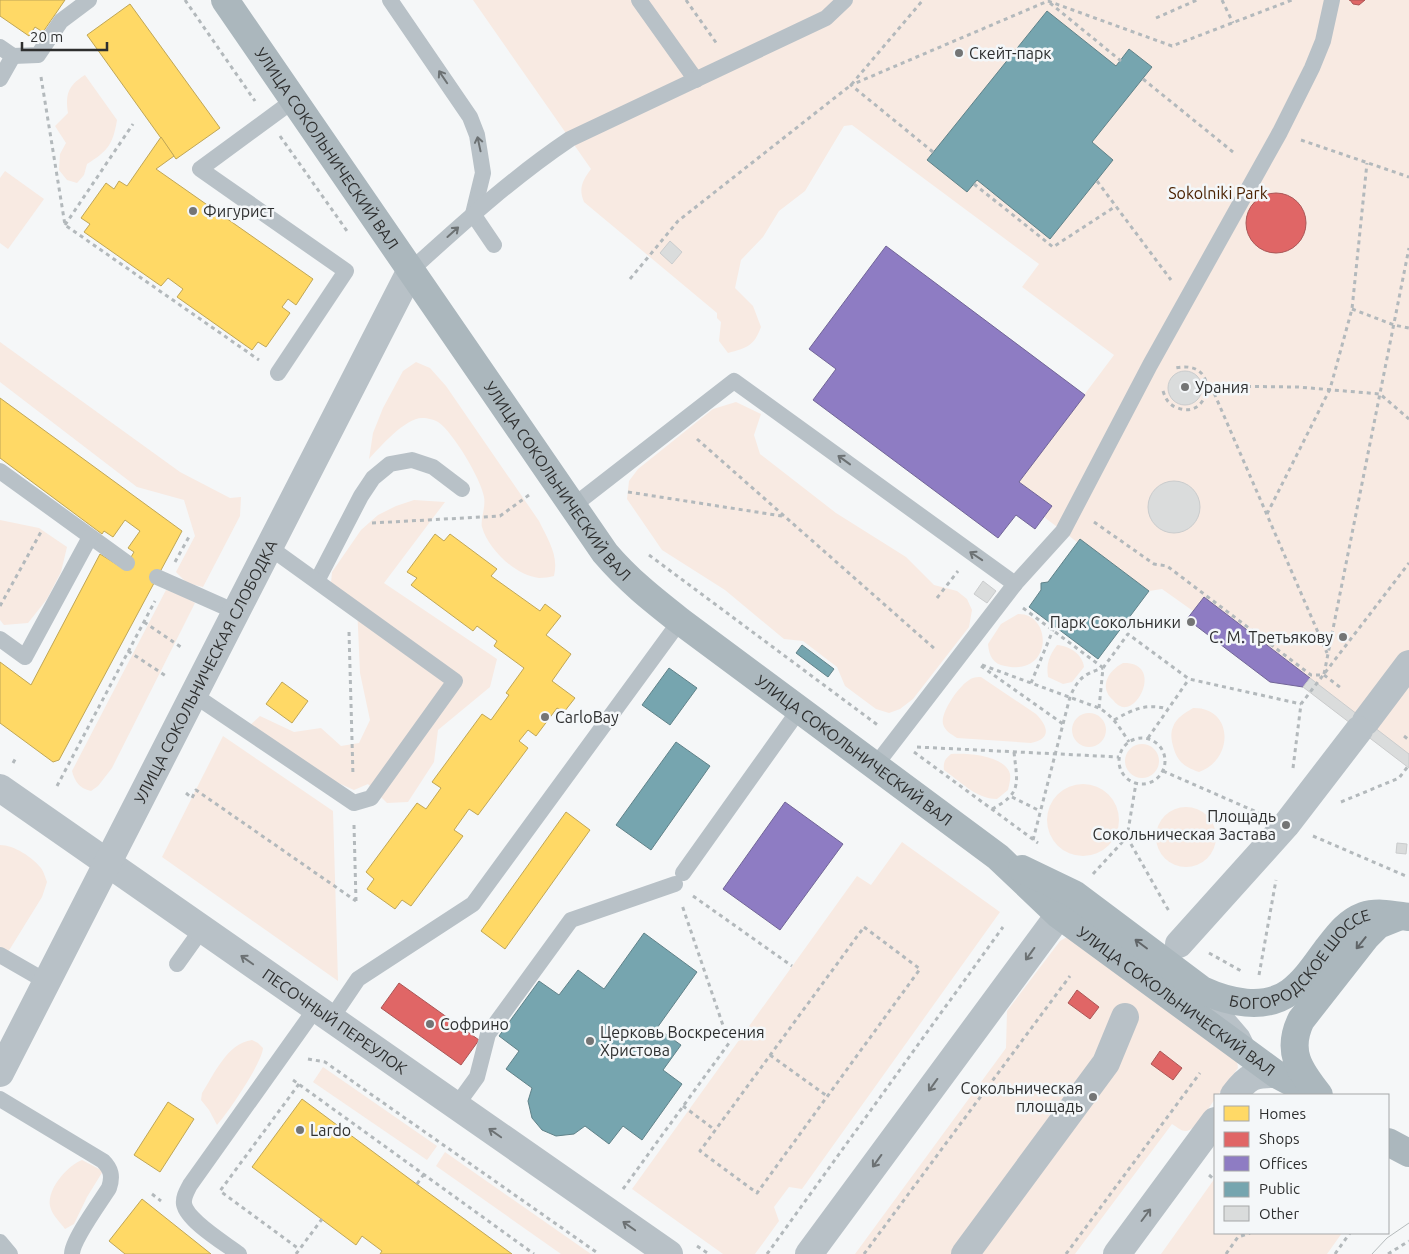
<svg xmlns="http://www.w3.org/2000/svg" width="1409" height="1254" font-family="Ubuntu,sans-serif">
	<rect width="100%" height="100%" fill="#f5f7f8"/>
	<!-- green -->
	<g fill="#f8eae2">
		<path d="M473,0H1409V768L1303,687L1270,682L1193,611L1162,589L1149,591L1080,539L1077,542L1044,517L1052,506L1019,482L1114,355L1022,287L1039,264L852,125L844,126L805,191L779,211L763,237L741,260L735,288L753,306L761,327C754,346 747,348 728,353L719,341L721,322L717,318V313L584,202C578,188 583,180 591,169Z"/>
		<path d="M85,75L117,120C113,144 108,151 87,164L84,175L77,183L67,180L59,170L60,154L66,143L55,126L68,113C65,93 69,85 85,75Z"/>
		<path d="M5,171L44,199L8,249L0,243V178Z"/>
		<path d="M0,342L180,472L230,498L241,497L240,516L203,587L187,583L176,572L195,536L184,500L137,487L0,382Z"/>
		<path d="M416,362L430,368L446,386L539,521C548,540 559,555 554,576C550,577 544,578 539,578C516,576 488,549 482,527C480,521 486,507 484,497C481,479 453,432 438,422C435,420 427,418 423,418C406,417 380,447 369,459L373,433L383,408L403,371Z"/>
		<path d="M736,402L761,414L754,435L760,454L836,513L906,557L934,585L957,591L967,599L972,610L969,627L913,699L900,709L889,713L876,709L845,686L837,667L803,641L784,639L725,590L662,550L627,499L629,481L638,469L713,409Z"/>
		<path d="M414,500L445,502L384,583L497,659L490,687L438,730L434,762L408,802L387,803L368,784L354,790L316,773L249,726L260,716L294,732L321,728L341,746L359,743L370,720L360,673L357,605L331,583L332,572L361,530L378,515L396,506Z"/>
		<path d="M0,520L39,528L67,547L61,572L47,599L28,623L4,625L0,620Z"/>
		<path d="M166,590L181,595L195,603L112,768L98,786L91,791C79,788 75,782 72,771Z"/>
		<path d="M1018,614C1053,613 1053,677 1005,666C993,664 989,656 988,644L1001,624Z"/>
		<path d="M1057,645C1070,646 1082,654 1084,667L1072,682L1063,684L1048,677C1046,664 1049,656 1057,645Z"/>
		<path d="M1123,663C1159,662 1143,705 1126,707C1121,708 1116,704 1113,700C1098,687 1109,670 1123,663Z"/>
		<path d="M981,677L1036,714C1048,726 1052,739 1031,743L957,738C951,734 945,731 943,724C940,712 962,681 973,678C975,677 978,677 981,677Z"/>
		<path d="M1193,708C1234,707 1234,760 1199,772C1182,766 1176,760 1172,742C1171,737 1171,731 1173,727C1176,718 1185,713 1193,708Z"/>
		<circle cx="1089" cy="730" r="17"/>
		<path d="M223,736L333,811L338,981L162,857Z"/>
		<circle cx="1142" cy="761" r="17"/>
		<path d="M951,754C967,753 1005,755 1010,774C1011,779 1009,785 1008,790L997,799C976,799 960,781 944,770C943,762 945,759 951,754Z"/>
		<circle cx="1083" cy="820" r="36"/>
		<circle cx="1186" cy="837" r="30"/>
		<path d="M902,842L1000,912L802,1189L789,1187L774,1207L779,1221L755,1254H723L632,1189L857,876L871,885Z"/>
		<path d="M0,845C14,845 32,857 41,868C44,872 45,877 47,882L42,897L0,965Z"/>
		<path d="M1067,937L1237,1061L1238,1068L1218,1095H1215V1099C1209,1107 1195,1131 1186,1131C1180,1131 1176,1126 1172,1124L1075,1254H855L1006,1048L1007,1011L1060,941Z"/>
		<path d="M252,1040L258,1043L263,1048C262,1063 228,1113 217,1125L209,1110L201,1100L202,1093C214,1075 227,1043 252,1040Z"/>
		<path d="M323,1067L437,1146L427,1160L313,1082Z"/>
		<path d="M445,1152L591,1254H561L436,1166Z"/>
		<path d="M82,1160L103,1171L87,1197L74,1224L65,1229C60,1222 52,1215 50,1206C47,1189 67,1166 82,1160Z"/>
		<path d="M1215,1178V1233H1342L1327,1254H1161Z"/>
	</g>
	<!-- homes -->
	<g fill="#ffd966" stroke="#c0a656">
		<path d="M0,0H65L43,32L35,27L29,36L0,16Z"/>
		<path d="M130,4L220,128L176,159L87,35Z"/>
		<path d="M161,137L174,156L156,169L313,279L296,305L288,299L282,307L290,313L266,347L258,342L252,350L177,297L183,289L168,278L161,286L84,232L90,224L81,218L106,183L114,189L119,181L127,186Z"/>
		<path d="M0,398L182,531L59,760L53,762L0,723V662L31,685L100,554L124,569L134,552L128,548L140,531L125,520L113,537L104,531L102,534L0,458Z"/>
		<path d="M435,534L444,541L450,534L497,569L491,576L540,611L545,604L561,616L546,635L571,654L552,681L575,698L564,712L557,708L536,736L528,730L519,741L528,748L478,815L469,809L454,830L463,836L411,906L402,900L395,909L367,889L374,879L366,872L417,803L426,809L441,788L432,782L482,714L491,720L509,695L506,693L524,668L494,646L497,641L477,626L473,631L411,585L417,578L407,572Z"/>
		<path d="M282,682L308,701L292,723L266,704Z"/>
		<path d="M566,812L590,830L505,949L481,931Z"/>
		<path d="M302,1099L407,1177L512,1254H380L382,1251L362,1236L356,1245L252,1167Z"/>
		<path d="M168,1102L194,1119L160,1172L134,1155Z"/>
		<path d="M142,1199L211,1254H125L109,1241Z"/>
	</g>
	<!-- shops -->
	<g fill="#e06666" stroke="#ab5656">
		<path d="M1350,0H1349H1365L1359,5L1353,4Z"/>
		<circle cx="1276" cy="223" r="30"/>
		<path d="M399,983L479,1040L461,1065L381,1008Z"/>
		<path d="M1077,990L1099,1007L1090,1019L1068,1003Z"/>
		<path d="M1160,1051L1182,1068L1173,1080L1151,1064Z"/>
	</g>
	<!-- offices -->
	<g fill="#8e7cc3" stroke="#716597">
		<path d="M886,246L1085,395L1019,482L1052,506L1035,529L1016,515L998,538L813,400L836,369L809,349Z"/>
		<path d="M1204,597L1310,678L1303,687L1270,682L1187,619Z"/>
		<path d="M785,802L843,844L780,930L723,889Z"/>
	</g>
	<!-- public -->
	<g fill="#76a5af" stroke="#608289">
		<path d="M1047,11L1116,66L1129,49L1152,67L1092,142L1113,160L1050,239L977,180L967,192L927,160Z"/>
		<path d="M1080,539L1149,591L1098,659L1029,607L1041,590V583L1048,582Z"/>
		<path d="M802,645L834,669L828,677L796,653Z"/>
		<path d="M669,668L697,688L670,725L642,705Z"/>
		<path d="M676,742L710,766L651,850L616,825Z"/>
		<path d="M644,933L697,972L657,1028L681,1045L663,1070L682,1084L642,1140L623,1126L609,1144L585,1126L574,1134L556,1136L542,1130L532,1118L528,1101L532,1088L506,1069L519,1051L499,1036L539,981L559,995L578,970L604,989Z"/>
	</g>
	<!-- building -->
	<g fill="#dadcdc" stroke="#cacccd">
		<path d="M670,241L682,252L672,264L660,253Z"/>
		<circle cx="1185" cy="388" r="17"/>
		<circle cx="1174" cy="507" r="26"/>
		<path d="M983,581L996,591L987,603L974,594Z"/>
		<path d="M1310,678L1409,754V768L1303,687Z"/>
		<path d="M1397,843L1407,844L1406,854L1396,853Z"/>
	</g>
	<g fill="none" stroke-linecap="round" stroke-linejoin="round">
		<!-- path -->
		<g stroke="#b3b9bc" stroke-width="3" stroke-dasharray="4 4" stroke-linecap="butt">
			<path d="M185,0L255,101"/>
			<path d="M686,0L717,44"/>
			<path d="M1222,0L1233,23"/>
			<path d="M1050,3L1121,61"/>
			<path d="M1156,18L1197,0"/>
			<path d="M41,77L65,225L259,360"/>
			<path d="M1143,79L1233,152"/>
			<path d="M280,136L347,231"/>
			<path d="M1301,140L1409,177"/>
			<path d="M933,152L851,85L1048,1L1172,46L1292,0"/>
			<path d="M1097,181L1171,280"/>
			<path d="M974,184L1053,247L1116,206"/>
			<path d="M65,225L133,124"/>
			<path d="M630,279L678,221L851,85L923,0"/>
			<path d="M1352,309L1394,325L1409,328"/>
			<path d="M1207,386L1298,387L1380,394L1409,419"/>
			<path d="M1211,386L1327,653"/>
			<path d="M1163,391C1166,400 1169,405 1178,408C1211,421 1222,358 1175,368"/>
			<path d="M697,439L936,650"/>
			<path d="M628,492L782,516"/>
			<path d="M1267,514L1330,389L1352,309L1367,163"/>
			<path d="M1094,522L1154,564L1167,566L1311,675H1324L1341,688"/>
			<path d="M372,523L500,516L529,495"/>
			<path d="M649,555L879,726"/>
			<path d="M175,562L190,535"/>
			<path d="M937,598L958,571"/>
			<path d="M0,606L42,530"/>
			<path d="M1023,608L1102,667"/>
			<path d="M144,622L181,647"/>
			<path d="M349,632L353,776"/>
			<path d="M128,651L166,676"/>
			<path d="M982,665L1099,708C1113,716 1120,728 1129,742"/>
			<path d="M981,666L1063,724"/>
			<path d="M1324,674L1409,248"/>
			<path d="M1031,683L1053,630"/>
			<path d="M1099,708L1103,668L1128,634L1189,679L1301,704"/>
			<path d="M1114,720C1134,709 1146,703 1168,709"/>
			<path d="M1404,736L1409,740"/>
			<circle cx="1142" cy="761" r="23"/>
			<path d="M1148,738L1189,679"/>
			<path d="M917,747L1119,757"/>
			<path d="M914,752L1038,843"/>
			<path d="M13,763L17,756"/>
			<path d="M1293,768L1301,704L1409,563"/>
			<path d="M1163,771L1259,813"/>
			<path d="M57,786L155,601"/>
			<path d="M186,793L192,798L196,790L356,901"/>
			<path d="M1012,797L1040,811"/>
			<path d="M1341,802L1399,778L1409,765"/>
			<path d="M992,809C1023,793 1017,782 1014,752"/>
			<path d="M354,825L356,901"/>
			<path d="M1313,836L1406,876"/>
			<path d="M1127,837L1170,913"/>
			<path d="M1033,840L1070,697C1078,678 1084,674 1103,668"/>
			<path d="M1093,874L1127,837L1136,783"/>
			<path d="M693,896L792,966"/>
			<path d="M864,927L920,969L757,1193L700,1151Z"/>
			<path d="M1209,953L1243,972"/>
			<path d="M1259,975L1276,880"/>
			<path d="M770,1055L827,1096"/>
			<path d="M308,1059L325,1062L599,1254"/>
			<path d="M293,1080L534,1254"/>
			<path d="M299,1084L220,1191L299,1249"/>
			<path d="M683,1106L715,1130"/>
			<path d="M1209,1175L1215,1180"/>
			<path d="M417,1184L424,1174"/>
			<path d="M623,1189L729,1043L682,905"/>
			<path d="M152,1194L161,1201"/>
			<path d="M697,1246L709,1254"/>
			<path d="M296,1254L322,1219"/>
			<path d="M767,1254L1003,927"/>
			<path d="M864,1254L1070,976"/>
			<path d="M1066,1254L1200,1073"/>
			<path d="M1226,1254L1238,1237L1250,1233"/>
			<path d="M1335,1254L1350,1233"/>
			<path d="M1388,1254L1409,1241"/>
		</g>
		<!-- lane -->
		<g stroke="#b8c1c7" stroke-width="16">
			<path d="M390,0L470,117L477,135L483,173L473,214L494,245"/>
			<path d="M639,0L696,80"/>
			<path d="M0,47L13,56L38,55L61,21L89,0"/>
			<path d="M0,79L13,56"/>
			<path d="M411,270C462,224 512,178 570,139L826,18L845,0"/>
			<path d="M278,373L346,271L200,169L294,100"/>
			<path d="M0,471L127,563"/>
			<path d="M573,506L734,381L1015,584"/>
			<path d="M157,577L236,612"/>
			<path d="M317,581L361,496L373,478L390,464L412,460L433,467L462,489"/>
			<path d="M0,639L25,657L90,537"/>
			<path d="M194,695L354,803L371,798L455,681L269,547"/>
			<path d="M875,766L1015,584L1063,531L1150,365L1280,132L1312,68L1323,41L1332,0"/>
			<path d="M683,873L799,710"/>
			<path d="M0,955L47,982"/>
			<path d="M177,964L202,929"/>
			<path d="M1207,995L1242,1036L1245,1042"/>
			<path d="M331,1019L358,979L473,904L680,621"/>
			<path d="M0,1099L103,1161C111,1169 113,1176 109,1188C101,1201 72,1240 72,1254"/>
			<path d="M456,1106L477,1077L488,1034L571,920L675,884"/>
			<path d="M0,1242L10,1254"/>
			<path d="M239,1254C226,1244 187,1221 184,1204C183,1197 187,1191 190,1185L316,1008"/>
		</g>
		<!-- street -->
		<g stroke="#b8c1c7" stroke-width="28">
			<path d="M1366,721L1409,664"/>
			<path id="s1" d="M0,788L669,1254"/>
			<path d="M1179,944L1286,825L1359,730"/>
			<path id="s2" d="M0,1073L411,270"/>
			<path d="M1234,1095C1247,1077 1254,1073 1276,1074"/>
			<path d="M809,1254L1059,915C1066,909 1071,906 1081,908"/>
			<path d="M965,1254L1106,1063L1125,1017"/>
			<path d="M1117,1254L1215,1121"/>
		</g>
		<!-- secondary -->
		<g stroke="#abb7bd" stroke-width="28">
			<path id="s3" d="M225,0L605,553C628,580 652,599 680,621L998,857L1059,915L1276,1074L1316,1095"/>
			<path id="s4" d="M1022,869L1074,894L1202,990C1228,1002 1264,1011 1290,992C1305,981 1316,964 1327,949C1338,935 1347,922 1363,916C1378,911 1394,915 1409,917"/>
			<path d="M1319,1095C1299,1070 1286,1051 1301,1020L1366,937L1378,925L1398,917"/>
			<path d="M1388,1142L1409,1153"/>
		</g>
		<!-- tram -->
		<path stroke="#b5bbbc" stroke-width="1" d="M1372,1254L1387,1238L1409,1223"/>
	</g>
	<!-- one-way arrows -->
	<defs><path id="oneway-shaft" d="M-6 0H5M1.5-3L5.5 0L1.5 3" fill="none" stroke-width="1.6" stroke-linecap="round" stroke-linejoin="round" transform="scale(1.25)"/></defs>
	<g stroke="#6c7173">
		<use href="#oneway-shaft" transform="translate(443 77) rotate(-124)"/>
		<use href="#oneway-shaft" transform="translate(479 144) rotate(-102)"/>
		<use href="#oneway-shaft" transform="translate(453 232) rotate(-42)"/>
		<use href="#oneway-shaft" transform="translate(844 460) rotate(-144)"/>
		<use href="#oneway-shaft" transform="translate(976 556) rotate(-146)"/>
		<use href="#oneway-shaft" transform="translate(1030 954) rotate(126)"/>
		<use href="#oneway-shaft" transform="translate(247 960) rotate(-145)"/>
		<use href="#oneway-shaft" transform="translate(933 1085) rotate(126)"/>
		<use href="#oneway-shaft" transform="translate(495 1133) rotate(-145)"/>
		<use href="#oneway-shaft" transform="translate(877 1161) rotate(126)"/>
		<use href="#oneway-shaft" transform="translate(1146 1215) rotate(-53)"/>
		<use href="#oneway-shaft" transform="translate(629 1226) rotate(-145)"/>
	</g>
	<g stroke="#606568">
		<use href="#oneway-shaft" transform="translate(1361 943) rotate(129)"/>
		<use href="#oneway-shaft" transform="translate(1141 944) rotate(-143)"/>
	</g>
	<!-- markers -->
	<g fill="#747575" stroke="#f4f7f9" stroke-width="2">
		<circle cx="959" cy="53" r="5"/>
		<circle cx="193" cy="211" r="5"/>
		<circle cx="1185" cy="387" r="5"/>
		<circle cx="1191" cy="622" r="5"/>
		<circle cx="1343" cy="637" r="5"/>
		<circle cx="545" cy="717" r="5"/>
		<circle cx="1286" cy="825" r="5"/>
		<circle cx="430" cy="1024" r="5"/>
		<circle cx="590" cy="1041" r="5"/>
		<circle cx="1093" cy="1097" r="5"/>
		<circle cx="300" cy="1130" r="5"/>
	</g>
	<g text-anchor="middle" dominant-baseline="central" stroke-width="5" stroke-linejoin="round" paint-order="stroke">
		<!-- poi labels -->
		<g font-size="16" fill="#2e2f2f" stroke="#f4f7f9" text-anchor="start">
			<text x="969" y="53">Скейт-парк</text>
			<text x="203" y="211">Фигурист</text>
			<text x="1195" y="387">Урания</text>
			<text x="1181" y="622" text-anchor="end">Парк Сокольники</text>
			<text x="1333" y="637" text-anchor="end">С. М. Третьякову</text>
			<text x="555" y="717">CarloBay</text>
			<text x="1276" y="816" text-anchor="end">Площадь<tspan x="1276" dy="18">Сокольническая Застава</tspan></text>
			<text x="440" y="1024">Софрино</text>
			<text x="600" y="1032">Церковь Воскресения<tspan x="600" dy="18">Христова</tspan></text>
			<text x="1083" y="1088" text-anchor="end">Сокольническая<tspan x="1083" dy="18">площадь</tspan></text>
			<text x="310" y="1130">Lardo</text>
		</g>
		<!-- street labels -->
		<g font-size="16" fill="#2e2f2f" stroke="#f4f7f9">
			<text stroke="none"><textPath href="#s3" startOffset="180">УЛИЦА СОКОЛЬНИЧЕСКИЙ ВАЛ</textPath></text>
			<text stroke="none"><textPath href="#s3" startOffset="585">УЛИЦА СОКОЛЬНИЧЕСКИЙ ВАЛ</textPath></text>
			<text stroke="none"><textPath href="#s2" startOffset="451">УЛИЦА СОКОЛЬНИЧЕСКАЯ СЛОБОДКА</textPath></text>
			<text stroke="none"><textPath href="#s3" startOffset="989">УЛИЦА СОКОЛЬНИЧЕСКИЙ ВАЛ</textPath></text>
			<text stroke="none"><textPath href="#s4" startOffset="335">БОГОРОДСКОЕ ШОССЕ</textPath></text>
			<text stroke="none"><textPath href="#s3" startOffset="1398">УЛИЦА СОКОЛЬНИЧЕСКИЙ ВАЛ</textPath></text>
			<text stroke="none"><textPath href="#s1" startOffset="408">ПЕСОЧНЫЙ ПЕРЕУЛОК</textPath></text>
		</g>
		<!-- park labels -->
		<g font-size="16" fill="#4b2302" stroke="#f4f7f9">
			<text x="1218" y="193">Sokolniki Park</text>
		</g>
	</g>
	<!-- legend -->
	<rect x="1214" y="1094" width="175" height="140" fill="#f4f7f9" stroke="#a5a7a8"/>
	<rect x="1224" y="1106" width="25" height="15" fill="#ffd966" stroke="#a5a7a8"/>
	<text x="1259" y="1119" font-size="15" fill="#2e2f2f">Homes</text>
	<rect x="1224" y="1132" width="25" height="15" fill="#e06666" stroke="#a5a7a8"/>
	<text x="1259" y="1144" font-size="15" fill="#2e2f2f">Shops</text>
	<rect x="1224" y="1156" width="25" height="15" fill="#8e7cc3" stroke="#a5a7a8"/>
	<text x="1259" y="1169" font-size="15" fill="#2e2f2f">Offices</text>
	<rect x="1224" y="1182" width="25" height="15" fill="#76a5af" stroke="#a5a7a8"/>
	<text x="1259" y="1194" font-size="15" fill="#2e2f2f">Public</text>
	<rect x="1224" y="1206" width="25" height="15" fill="#dadcdc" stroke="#a5a7a8"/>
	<text x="1259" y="1219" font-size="15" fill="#2e2f2f">Other</text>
	<!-- scale -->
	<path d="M22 42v8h85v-8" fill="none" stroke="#2e2f2f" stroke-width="2.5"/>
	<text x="30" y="42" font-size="15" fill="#2e2f2f" stroke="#f4f7f9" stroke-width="4" paint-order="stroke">20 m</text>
</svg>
